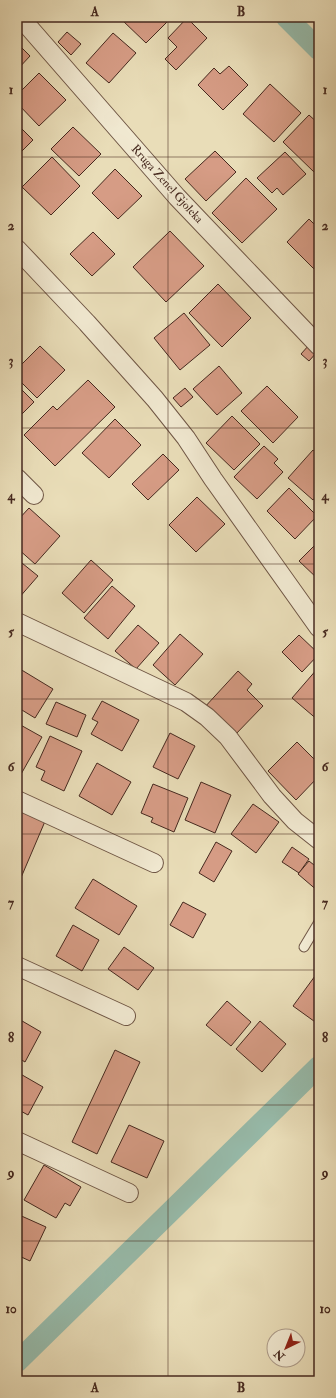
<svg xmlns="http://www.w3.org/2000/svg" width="336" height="1398" font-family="'IM FELL Double Pica',serif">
	<rect width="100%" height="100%" fill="#e9ddb8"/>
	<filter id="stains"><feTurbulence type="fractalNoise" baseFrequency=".005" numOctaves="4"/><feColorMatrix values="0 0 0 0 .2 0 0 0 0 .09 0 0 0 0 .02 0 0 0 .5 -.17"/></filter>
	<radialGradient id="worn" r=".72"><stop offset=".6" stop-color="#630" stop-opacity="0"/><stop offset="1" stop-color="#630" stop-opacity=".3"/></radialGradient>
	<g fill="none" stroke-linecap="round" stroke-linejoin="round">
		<!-- canal -->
		<g stroke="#97bcac" stroke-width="21">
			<path d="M286,17L319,50"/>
			<path d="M17,1362L319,1066"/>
		</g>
	</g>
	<!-- building -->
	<g fill="#d69c85" stroke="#46291f">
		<path d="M125,17H164L168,21L146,43L122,20Z"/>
		<path d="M310,17H319V26L317,27Z"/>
		<path d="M187,18L207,38L176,70L165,59L177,47L168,38Z"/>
		<path d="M67,32L81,44L71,55L58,42Z"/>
		<path d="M113,33L136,53L109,83L86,63Z"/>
		<path d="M17,43L30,56L17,70Z"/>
		<path d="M229,66L248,85L223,110L198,85L214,68L220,74Z"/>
		<path d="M39,73L66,100L39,126L17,103V95Z"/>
		<path d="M270,84L301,113L274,142L243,114Z"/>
		<path d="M309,115L319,124V167L314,172L283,142Z"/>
		<path d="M17,124L33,140L17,156Z"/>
		<path d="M73,127L101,154L79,176L51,149Z"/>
		<path d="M215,151L236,172L206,201L185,179Z"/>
		<path d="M285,152L306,174L283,195L277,188L272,193L257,178Z"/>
		<path d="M52,157L80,186L51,215L22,187Z"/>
		<path d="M115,169L142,196L118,219L92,193Z"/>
		<path d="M246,178L277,209L242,243L212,213Z"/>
		<path d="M309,219L319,229V270L317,272L287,242Z"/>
		<path d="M170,231L204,266L166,302L133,267Z"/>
		<path d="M93,232L115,254L92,276L70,254Z"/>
		<path d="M218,284L251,318L222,347L189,313Z"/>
		<path d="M184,313L210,345L180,370L154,338Z"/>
		<path d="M309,345L317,352L309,361L301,354Z"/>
		<path d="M40,346L65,370L37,398L17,378V369Z"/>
		<path d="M219,366L242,393L217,415L193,389Z"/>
		<path d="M88,380L115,407L55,466L24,435L53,406L57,410Z"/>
		<path d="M17,385L34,402L17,419Z"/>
		<path d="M267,386L298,417L273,443L241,411Z"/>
		<path d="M185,388L193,397L181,407L173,398Z"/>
		<path d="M232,416L260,444L234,470L206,443Z"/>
		<path d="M115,419L141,445L109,478L82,453Z"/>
		<path d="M264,446L278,459L274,463L283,472L257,499L234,477Z"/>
		<path d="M313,450L319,455V493L313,500L288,478Z"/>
		<path d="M163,454L179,470L148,500L132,484Z"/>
		<path d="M289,488L317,516L295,539L267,511Z"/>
		<path d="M197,497L225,524L196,552L169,525Z"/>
		<path d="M29,508L60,536L35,564L17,548V521Z"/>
		<path d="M319,541V580L299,561Z"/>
		<path d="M17,559L38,576L18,599L17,598Z"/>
		<path d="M91,560L113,580L84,613L62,593Z"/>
		<path d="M112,586L135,606L108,639L84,618Z"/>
		<path d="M138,625L159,643L136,669L115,651Z"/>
		<path d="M180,634L203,654L175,685L153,665Z"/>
		<path d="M299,635L319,654L302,672L282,652Z"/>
		<path d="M318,668L319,669V721L292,698Z"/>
		<path d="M20,669L53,689L35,718L17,707V673Z"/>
		<path d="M238,671L252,684L247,690L263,706L233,737L203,709Z"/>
		<path d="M102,701L139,720L122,751L91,734L98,722L92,719Z"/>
		<path d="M56,702L86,715L77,737L46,724Z"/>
		<path d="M17,723L42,737L20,776L17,775Z"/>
		<path d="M170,733L195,746L178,779L153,767Z"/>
		<path d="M50,736L82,751L64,791L41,780L45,771L36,767Z"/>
		<path d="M297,742L319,764V776L296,800L268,771Z"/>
		<path d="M97,763L131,782L112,815L79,796Z"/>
		<path d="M201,782L231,795L215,833L185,820Z"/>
		<path d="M153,784L188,798L174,832L151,822L153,818L141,813Z"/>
		<path d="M253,804L279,822L256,853L231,834Z"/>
		<path d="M17,807L46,819L17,887Z"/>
		<path d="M216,842L232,851L214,882L199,873Z"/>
		<path d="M292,847L309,859L299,873L282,862Z"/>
		<path d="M309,861L319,869V892L298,874Z"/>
		<path d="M93,879L137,906L119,935L75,908Z"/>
		<path d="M183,902L206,914L193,938L170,925Z"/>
		<path d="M73,925L99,940L82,971L56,956Z"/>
		<path d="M124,947L154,968L138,990L108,969Z"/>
		<path d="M315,976L319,979L318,1024L293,1006Z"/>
		<path d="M227,1001L251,1022L231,1046L206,1025Z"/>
		<path d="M17,1018L41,1032L25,1062L17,1057Z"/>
		<path d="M260,1021L286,1044L262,1072L236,1049Z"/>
		<path d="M115,1050L140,1062L97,1154L72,1142Z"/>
		<path d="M17,1072L43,1087L28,1115L17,1109Z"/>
		<path d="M129,1125L164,1141L147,1178L111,1162Z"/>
		<path d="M44,1165L81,1187L70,1206L65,1203L56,1218L24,1200Z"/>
		<path d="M17,1214L46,1227L30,1261L17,1255Z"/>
	</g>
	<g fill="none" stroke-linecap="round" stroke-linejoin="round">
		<!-- service casing -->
		<g stroke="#6f5645" stroke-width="11">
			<path id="service" d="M304,947L319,922"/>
		</g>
		<!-- minor casing -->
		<g stroke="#6f5645" stroke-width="20">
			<g id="minor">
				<path d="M20,17L177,197L319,346"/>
				<path d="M17,249L87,323L155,399L186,438L213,479L319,628"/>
				<path d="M17,478L34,495"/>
				<path d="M17,622L186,702L207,717L228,737L272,796L295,821L319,840"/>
				<path d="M17,800L154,863"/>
				<path d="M17,966L126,1016"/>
				<path d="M17,1141L129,1193"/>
			</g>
		</g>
		<!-- service -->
		<use href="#service" stroke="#f1e9d1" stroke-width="9"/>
		<!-- minor -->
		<use href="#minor" stroke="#f1e9d1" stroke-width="18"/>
	</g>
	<!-- grid -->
	<path fill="none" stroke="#46291f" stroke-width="1" stroke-opacity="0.55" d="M168,17V1381M17,157H319M17,293H319M17,428H319M17,564H319M17,699H319M17,834H319M17,970H319M17,1105H319M17,1241H319"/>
	<g text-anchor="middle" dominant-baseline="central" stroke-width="4" stroke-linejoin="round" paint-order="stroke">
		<!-- street labels -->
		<g font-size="12" fill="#46291f" stroke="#f1e9d1">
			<text transform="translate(167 184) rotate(48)">Rruga Zenel Gjoleka</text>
		</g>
	</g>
	<!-- margin -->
	<rect width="336" height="1398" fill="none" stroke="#e9ddb8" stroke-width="44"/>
	<!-- north arrow -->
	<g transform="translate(286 1348) rotate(223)"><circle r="19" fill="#f1e9d1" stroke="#ad9c8a"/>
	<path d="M0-3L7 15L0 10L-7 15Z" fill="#8f2418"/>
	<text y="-6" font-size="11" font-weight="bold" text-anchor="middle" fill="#46291f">N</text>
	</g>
	<rect x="22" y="22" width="292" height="1354" fill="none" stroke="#46291f" stroke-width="1.5"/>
	<g font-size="13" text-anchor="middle" font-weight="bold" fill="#46291f">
		<text x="95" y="16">A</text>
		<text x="241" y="16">B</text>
		<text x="11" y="94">1</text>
		<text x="325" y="94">1</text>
		<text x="11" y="230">2</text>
		<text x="325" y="230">2</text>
		<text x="11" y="365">3</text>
		<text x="325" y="365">3</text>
		<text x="11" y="500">4</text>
		<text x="325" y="500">4</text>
		<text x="11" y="636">5</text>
		<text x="325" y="636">5</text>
		<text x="11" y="771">6</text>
		<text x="325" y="771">6</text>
		<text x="11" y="907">7</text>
		<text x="325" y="907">7</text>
		<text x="11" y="1042">8</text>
		<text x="325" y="1042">8</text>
		<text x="11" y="1177">9</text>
		<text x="325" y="1177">9</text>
		<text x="11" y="1313">10</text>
		<text x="325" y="1313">10</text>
		<text x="95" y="1392">A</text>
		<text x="241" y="1392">B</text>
	</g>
	<rect width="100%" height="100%" filter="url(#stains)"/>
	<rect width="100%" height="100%" fill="url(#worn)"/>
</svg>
